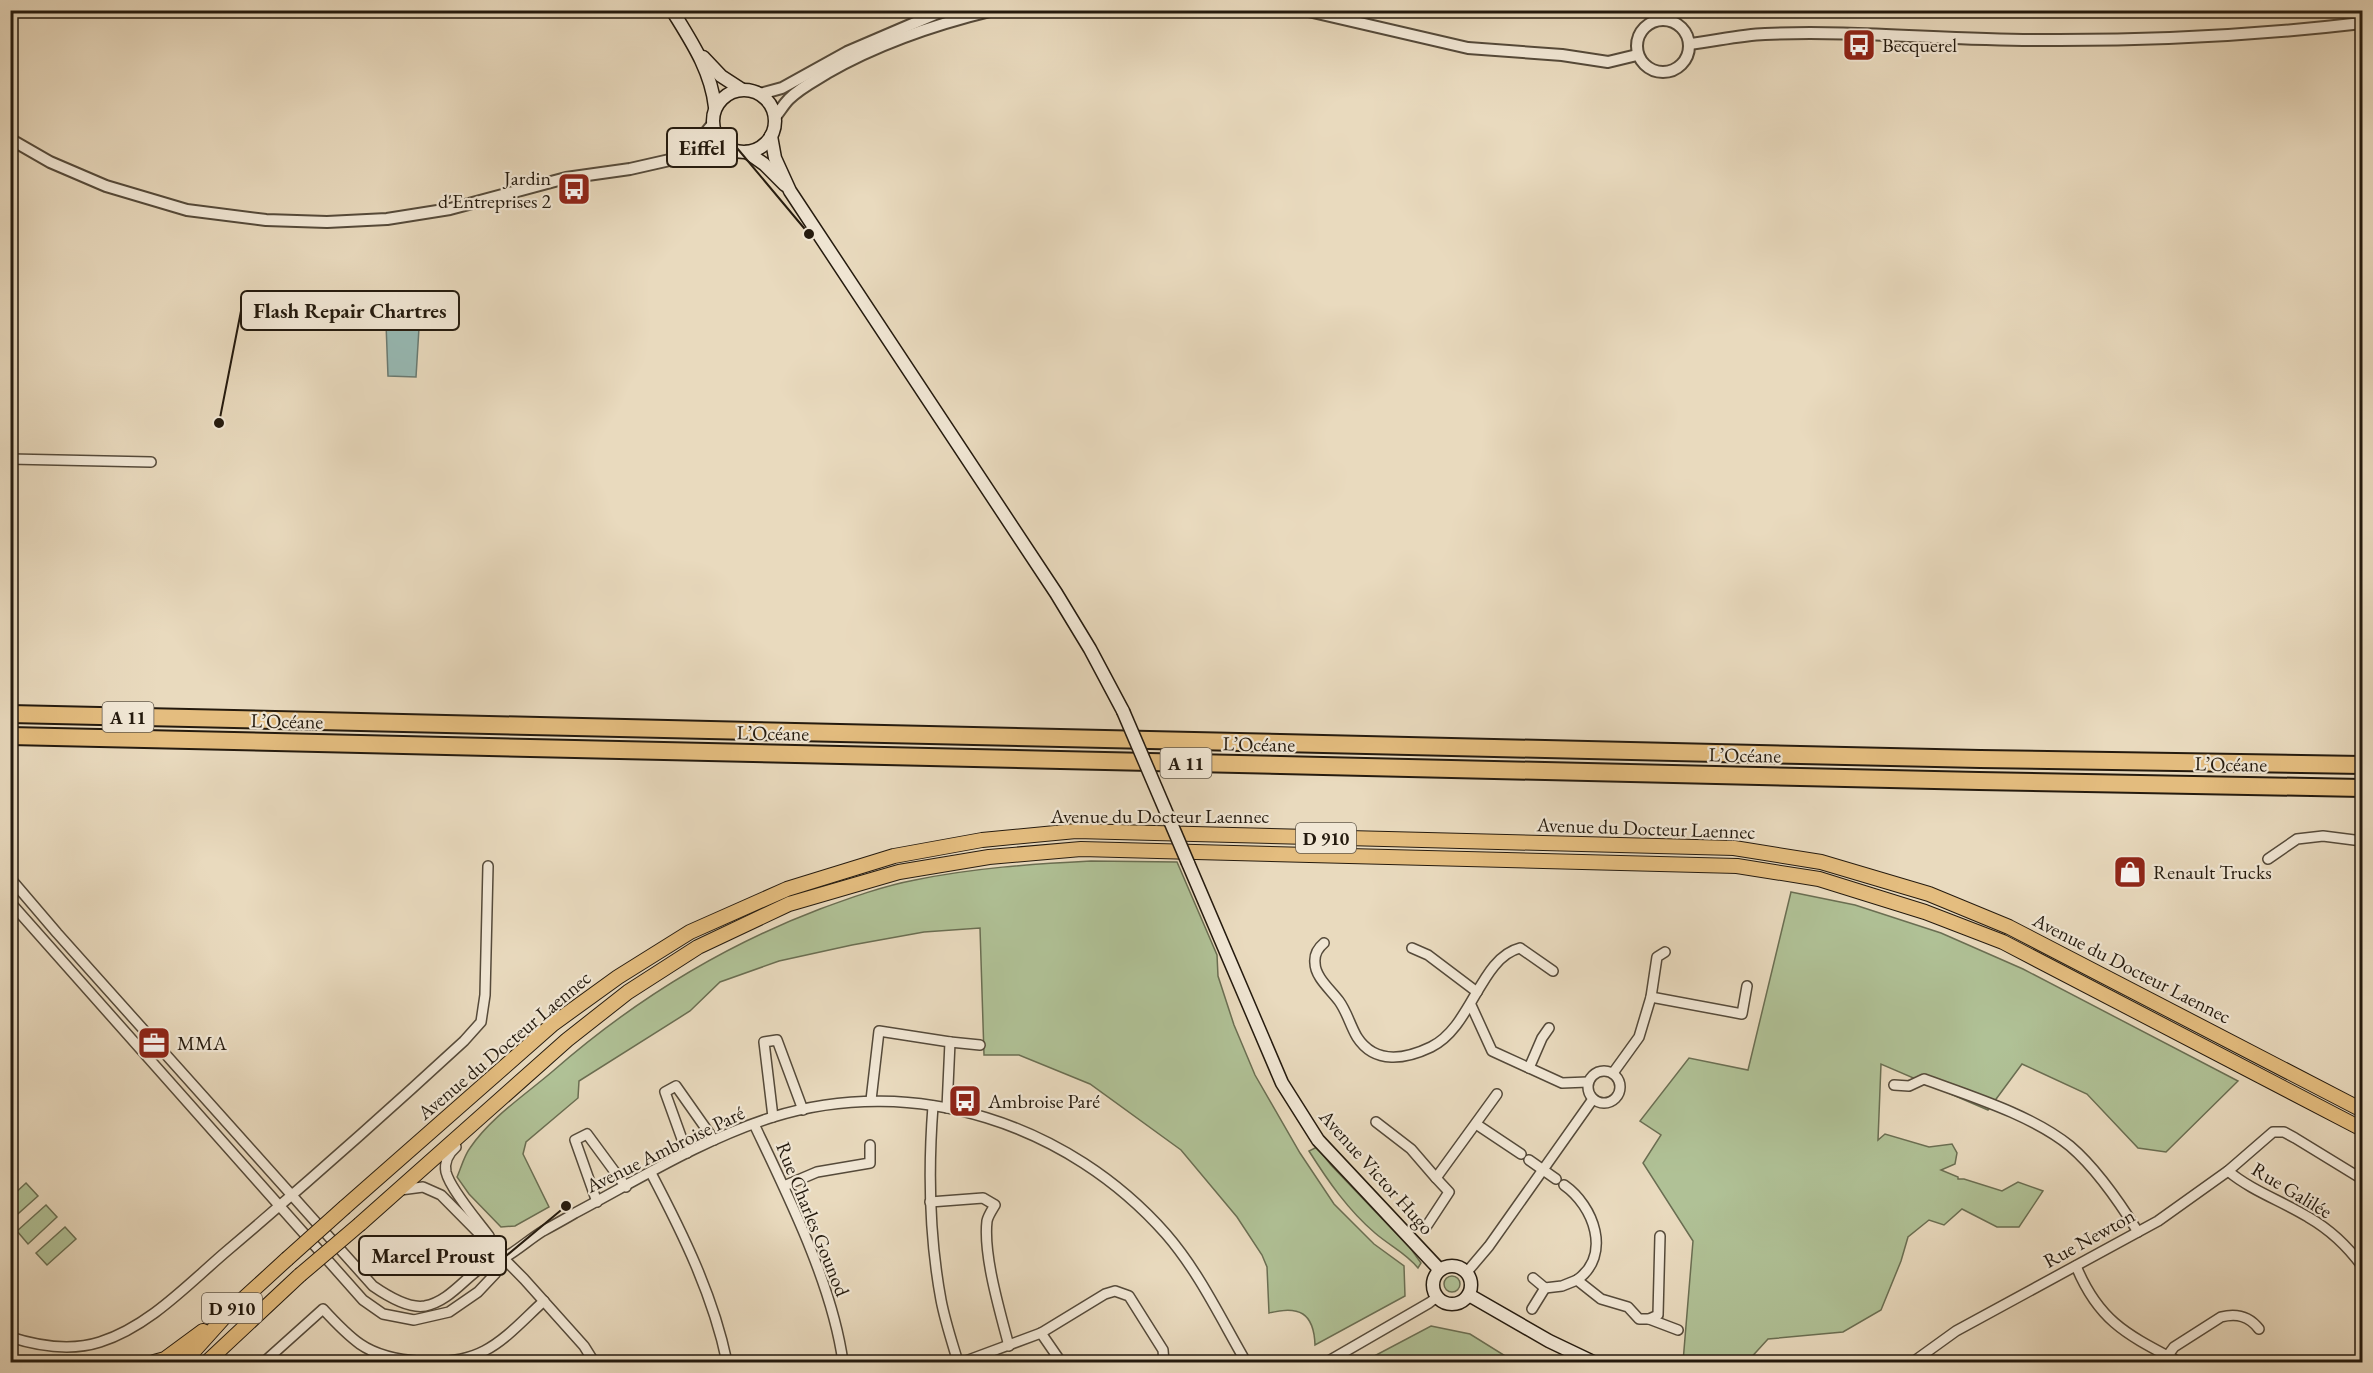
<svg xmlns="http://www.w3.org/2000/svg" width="2373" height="1373" font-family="'EB Garamond',serif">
	<rect width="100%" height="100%" fill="#e9dabe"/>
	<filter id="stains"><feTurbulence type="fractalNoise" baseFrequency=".00333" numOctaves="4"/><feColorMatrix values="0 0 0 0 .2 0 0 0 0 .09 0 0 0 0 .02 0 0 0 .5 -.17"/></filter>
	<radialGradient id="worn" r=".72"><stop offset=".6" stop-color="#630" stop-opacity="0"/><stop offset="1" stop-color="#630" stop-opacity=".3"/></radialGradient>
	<!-- green -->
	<g fill="#b0c196" stroke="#6a6e52" stroke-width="1.5">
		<path d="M1091,861L1177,862L1217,955L1218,976L1234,1025L1255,1075L1300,1153L1334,1204L1374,1244L1404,1266L1405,1296L1315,1345C1314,1313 1299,1305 1269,1313L1267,1267L1262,1255L1237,1217L1181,1150L1090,1084L1019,1055H984L980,928L924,932L852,945L779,961L720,982L690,1011L579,1081L578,1098L526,1142L523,1154L549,1207L515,1226L501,1227L469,1194L457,1177C461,1168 464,1156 470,1148C490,1118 525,1095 553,1071C633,1001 720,947 820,909C850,898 883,886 915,880C973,868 1032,864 1091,861Z"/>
		<path d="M1791,892L1855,905L1941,933L2023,969L2238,1081L2166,1152L2138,1148L2087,1094L2022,1064L1988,1110L1881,1064L1878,1140L1885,1134L1929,1147L1952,1144L1957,1153L1955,1164L1941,1170L1958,1177V1179H1964L2002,1191L2018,1182L2043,1191L2019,1227H1997L1962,1209L1944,1225L1929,1220L1908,1237L1901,1261L1881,1310L1843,1332L1768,1339L1747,1362H1683L1693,1241L1643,1163L1661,1135L1640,1121L1689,1058L1748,1070Z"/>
		<path d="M1317,1147L1331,1165L1411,1249L1421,1263L1418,1268C1406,1253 1390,1246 1375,1233C1348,1210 1328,1181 1309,1151Z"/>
		<path d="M26,1183L38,1196L11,1220V1197Z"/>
		<path d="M46,1205L57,1217L28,1244L17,1231Z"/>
		<path d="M65,1227L76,1239L47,1265L36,1253Z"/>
		<circle cx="1452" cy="1284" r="8"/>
		<path d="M1431,1326L1470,1334L1515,1362H1363Z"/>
	</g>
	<!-- water -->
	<path fill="#97bab5" stroke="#697a72" stroke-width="1.5" d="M429,291L428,327L419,328L416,377L388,376L385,297Z"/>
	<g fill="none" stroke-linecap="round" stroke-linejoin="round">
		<!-- minor casing -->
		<g stroke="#554a3a" stroke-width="12">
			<g id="minor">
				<path d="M1664,20V10"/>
				<path d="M10,459L151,462"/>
				<path d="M2268,859L2297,839L2323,836L2362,841"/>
				<path d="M10,878L57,933L373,1286C386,1295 408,1309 425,1306C450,1301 465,1277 485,1265C491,1261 498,1261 504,1258C518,1250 530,1239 543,1231C554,1225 565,1219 575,1213C639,1179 703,1139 773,1117C915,1073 1069,1124 1166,1234C1199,1272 1221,1319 1246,1362"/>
				<path d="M10,902L363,1300L383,1314L414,1320L449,1312L478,1292L495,1274L504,1258"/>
				<path d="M1324,943C1318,948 1314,954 1315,963C1315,977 1331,990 1339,1001C1347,1012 1350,1025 1357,1037C1375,1065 1406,1059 1431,1047C1472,1027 1480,958 1520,948L1553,971"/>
				<path d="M1412,948L1428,955L1477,992"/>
				<path d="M1651,997L1742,1014L1747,986"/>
				<path d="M1471,1005L1492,1051L1562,1083L1588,1082"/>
				<path d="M950,1042L980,1045"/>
				<path d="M1529,1068L1542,1038L1549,1028"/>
				<circle cx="1604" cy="1087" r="16"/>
				<path d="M1613,1073L1639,1037L1651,997L1657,957L1665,952"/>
				<path d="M1894,1085L1909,1086L1924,1079C1970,1096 2032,1115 2070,1146C2097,1169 2120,1203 2138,1232"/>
				<path d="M871,1100L879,1031L950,1042L947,1108"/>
				<path d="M933,1106C928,1171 929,1235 941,1300C945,1321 952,1342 958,1362"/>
				<path d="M773,1117L764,1042L777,1040L803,1110"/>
				<path d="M1376,1122L1411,1149L1436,1178L1497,1094"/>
				<path d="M754,1124C788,1196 832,1283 843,1362"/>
				<path d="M1476,1124L1521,1154"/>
				<path d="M456,1147C449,1153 444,1162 446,1172C450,1189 478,1221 489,1236"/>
				<path d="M687,1153L665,1092L676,1086L714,1140"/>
				<path d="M1529,1160L1556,1179"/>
				<path d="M2228,1171C2252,1191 2282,1201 2308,1217C2329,1229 2348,1247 2362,1266"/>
				<path d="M651,1173C683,1234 713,1295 727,1362"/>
				<path d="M1564,1185C1594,1206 1612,1255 1577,1280L1601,1299L1628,1307L1639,1319H1649L1658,1315L1660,1236"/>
				<path d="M784,1186L817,1172L870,1163V1145"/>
				<path d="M400,1190L423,1187L441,1195L524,1279L584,1346L594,1362"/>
				<path d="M597,1202L575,1140L587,1134L626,1187"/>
				<path d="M930,1202L983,1198L995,1205C992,1210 988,1216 987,1221C983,1255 1000,1312 1009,1346"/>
				<path d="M1426,1227L1449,1192L1436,1178"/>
				<path d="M2076,1266C2099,1322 2128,1335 2179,1362"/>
				<path d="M1467,1272L1489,1246L1593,1099"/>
				<path d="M1533,1278L1545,1288L1562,1286L1577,1280"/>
				<path d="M1532,1309L1545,1288"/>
				<path d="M1649,1319L1678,1330"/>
				<path d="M1041,1333L1061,1362"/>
				<path d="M10,1337C38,1346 72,1351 100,1342C150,1326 189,1283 228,1250C308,1182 387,1112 464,1041L481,1022L485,995L488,866"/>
				<path d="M264,1362L323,1309C334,1321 346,1334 360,1344C389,1364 452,1368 484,1351C506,1340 525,1318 544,1301"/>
				<path d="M963,1362L1041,1333L1105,1294L1115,1291L1129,1296L1163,1350L1164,1362"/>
				<path d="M1327,1362L1429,1303L1437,1297"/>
				<path d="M1770,1362H1772"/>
				<path d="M1913,1362L1956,1331L2158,1221L2228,1171L2273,1132H2284L2295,1138L2362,1179"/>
				<path d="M2163,1362L2174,1347L2221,1317C2237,1313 2249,1316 2259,1329"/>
			</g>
		</g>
		<!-- tertiary casing -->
		<g stroke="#554a3a" stroke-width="14">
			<g id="tertiary">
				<path d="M1304,10L1468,48L1562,55L1608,62L1637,55"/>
				<circle cx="1663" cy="46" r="26"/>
				<path d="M1689,44C1715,41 1740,35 1765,34C1855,30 1943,40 2033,40C2144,41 2251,36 2362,23"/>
				<path d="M760,94L782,88L847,52L945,10"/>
				<path d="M775,117C780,111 784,104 789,99C800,88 814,81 827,73C879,43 936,24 994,10"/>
				<path d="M10,139L50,162L106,186L187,210L266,220L327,222L387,219L450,209L566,178L630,169L727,147"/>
				<path d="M680,156L697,143L712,125"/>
			</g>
		</g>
		<!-- secondary casing -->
		<g stroke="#241a0e" stroke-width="15">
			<g id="secondary">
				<path d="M672,10C691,41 711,70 715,107"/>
				<path d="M703,57L721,76L741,89"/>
				<circle cx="744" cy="121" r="31"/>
				<path d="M771,136L775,158L790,191L1056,593L1090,649L1123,711"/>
				<path d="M747,152L764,164L785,185"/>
				<path d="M1188,863L1282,1083L1318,1140L1439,1269"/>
				<circle cx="1452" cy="1285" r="19"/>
				<path d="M1469,1295L1549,1341L1593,1362"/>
			</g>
		</g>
		<!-- primary casing -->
		<g stroke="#241a0e" stroke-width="16">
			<g id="primary">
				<path d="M345,1207L553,1024L618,977L690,932L787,889L894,856L982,840L1076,831L1734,848L1821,862L1929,894L2009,927L2362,1110"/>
				<path d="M360,1224L567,1040L628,992L698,947L789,904L899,872L989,857L1081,849L1737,866L1819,879L1925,912L2003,942L2362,1129"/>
				<path d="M154,1362L165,1359L203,1331"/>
				<path d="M184,1362L229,1312L287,1259"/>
				<path d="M207,1362L300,1275"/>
			</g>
		</g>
		<!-- motorway casing -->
		<g stroke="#241a0e" stroke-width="20">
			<g id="motorway">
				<path d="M10,714L1980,759L2362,765"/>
				<path d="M10,736L1979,781L2362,788"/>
			</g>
		</g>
		<!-- minor -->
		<use href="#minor" stroke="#f1e7d5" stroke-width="9"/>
		<!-- tertiary -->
		<use href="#tertiary" stroke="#f1e7d5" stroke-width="10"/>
		<!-- secondary -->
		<use href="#secondary" stroke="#f1e7d5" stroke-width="12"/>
		<!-- primary -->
		<use href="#primary" stroke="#e4bd7f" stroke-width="14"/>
		<!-- motorway -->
		<use href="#motorway" stroke="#e4bd7f" stroke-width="16"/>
		<!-- secondary-bridge casing -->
		<g stroke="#241a0e" stroke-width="15" stroke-linecap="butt">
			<path id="secondary-bridge" d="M1123,711L1188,863"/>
		</g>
		<!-- primary-bridge casing -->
		<g stroke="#241a0e" stroke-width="16" stroke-linecap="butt">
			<g id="primary-bridge">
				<path d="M287,1259L345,1207"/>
				<path d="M300,1275L360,1224"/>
			</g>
		</g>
		<!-- secondary-bridge -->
		<use href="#secondary-bridge" stroke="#f1e7d5" stroke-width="12"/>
		<!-- primary-bridge -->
		<use href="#primary-bridge" stroke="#e4bd7f" stroke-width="14"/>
	</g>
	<!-- icons -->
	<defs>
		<g id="bus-square" transform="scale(1.725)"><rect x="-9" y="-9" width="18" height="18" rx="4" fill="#8f2418" stroke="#f1e7d5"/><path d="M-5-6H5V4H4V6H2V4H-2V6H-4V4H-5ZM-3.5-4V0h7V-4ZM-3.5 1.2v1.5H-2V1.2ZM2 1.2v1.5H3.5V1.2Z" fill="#fff"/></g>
		<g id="shop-square" transform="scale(1.725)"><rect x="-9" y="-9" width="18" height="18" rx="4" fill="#8f2418" stroke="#f1e7d5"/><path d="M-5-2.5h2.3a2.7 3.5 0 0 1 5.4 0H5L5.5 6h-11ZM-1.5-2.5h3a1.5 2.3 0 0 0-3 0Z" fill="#fff"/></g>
		<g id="office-square" transform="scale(1.725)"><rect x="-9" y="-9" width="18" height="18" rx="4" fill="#8f2418" stroke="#f1e7d5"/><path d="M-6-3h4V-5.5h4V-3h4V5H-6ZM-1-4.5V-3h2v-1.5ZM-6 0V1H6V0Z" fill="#fff"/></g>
	</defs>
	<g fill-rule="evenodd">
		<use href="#bus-square" x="1859" y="45"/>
		<use href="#bus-square" x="574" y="189"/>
		<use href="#shop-square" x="2130" y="872"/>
		<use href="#office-square" x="154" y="1043"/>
		<use href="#bus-square" x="965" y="1101"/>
	</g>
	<g text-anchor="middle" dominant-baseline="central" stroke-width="4.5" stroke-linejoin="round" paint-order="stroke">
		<!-- shield labels -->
		<g fill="#f1e7d5" stroke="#62584a" stroke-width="1.5">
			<rect x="102.5" y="702" width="51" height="30" rx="4.5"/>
			<rect x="1160.5" y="748" width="51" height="30" rx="4.5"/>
			<rect x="1296" y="823" width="60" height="30" rx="4.5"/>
			<rect x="202" y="1293" width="60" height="30" rx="4.5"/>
		</g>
		<g font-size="18" font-weight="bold" fill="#241a0e">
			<text x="128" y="717">A 11</text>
			<text x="1186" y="763">A 11</text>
			<text x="1326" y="838">D 910</text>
			<text x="232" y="1308">D 910</text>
		</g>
		<!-- poi labels -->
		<g font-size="20" fill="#241a0e" stroke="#f1e7d5" text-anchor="start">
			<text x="1882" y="45">Becquerel</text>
			<text x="551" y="178" text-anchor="end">Jardin<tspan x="551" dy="23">d'Entreprises 2</tspan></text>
			<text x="2153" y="872">Renault Trucks</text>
			<text x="177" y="1043">MMA</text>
			<text x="988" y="1101">Ambroise Paré</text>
		</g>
		<!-- street labels -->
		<g font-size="20" fill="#241a0e" stroke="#f1e7d5">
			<text transform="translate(287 721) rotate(1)">L’Océane</text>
			<text transform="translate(773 733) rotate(1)">L’Océane</text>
			<text transform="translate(1259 744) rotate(1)">L’Océane</text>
			<text transform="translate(1745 755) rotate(1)">L’Océane</text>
			<text transform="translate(2231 764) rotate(1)">L’Océane</text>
			<text x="1160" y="816">Avenue du Docteur Laennec</text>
			<text transform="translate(1646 828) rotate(2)">Avenue du Docteur Laennec</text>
			<text transform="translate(2132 968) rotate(27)">Avenue du Docteur Laennec</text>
			<text transform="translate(504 1045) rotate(-40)">Avenue du Docteur Laennec</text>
			<text transform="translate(665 1149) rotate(-26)">Avenue Ambroise Paré</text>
			<text transform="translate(1377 1172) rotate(48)">Avenue Victor Hugo</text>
			<text transform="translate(2292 1190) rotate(31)">Rue Galilée</text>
			<text transform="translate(813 1219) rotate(68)">Rue Charles Gounod</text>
			<text transform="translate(2089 1238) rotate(-29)">Rue Newton</text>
		</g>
	</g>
	<!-- callouts -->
	<path fill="none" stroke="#241a0e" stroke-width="2" d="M809 234L737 148M219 423L241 311M566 1206L506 1256"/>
	<g fill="#241a0e" stroke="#f1e7d5" stroke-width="2">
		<circle cx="809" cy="234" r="6"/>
		<circle cx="219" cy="423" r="6"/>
		<circle cx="566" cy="1206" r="6"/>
	</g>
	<g fill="#f1e7d5" stroke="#241a0e" stroke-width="2">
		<rect x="667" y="128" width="70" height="39" rx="6"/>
		<rect x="241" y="291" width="218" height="39" rx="6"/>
		<rect x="359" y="1236" width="147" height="39" rx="6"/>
	</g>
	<g font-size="21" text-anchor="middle" font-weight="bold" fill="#241a0e">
		<text x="702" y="155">Eiffel</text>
		<text x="350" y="318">Flash Repair Chartres</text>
		<text x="433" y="1263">Marcel Proust</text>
	</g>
	<!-- margin -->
	<rect width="2373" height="1373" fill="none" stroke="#e9dabe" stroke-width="36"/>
	<rect x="12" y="12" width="2349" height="1349" fill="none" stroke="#241a0e" stroke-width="3"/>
	<rect x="18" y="18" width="2337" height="1337" fill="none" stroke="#241a0e" stroke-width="1.5"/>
	<rect width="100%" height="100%" filter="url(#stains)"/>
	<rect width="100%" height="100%" fill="url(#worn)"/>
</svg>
